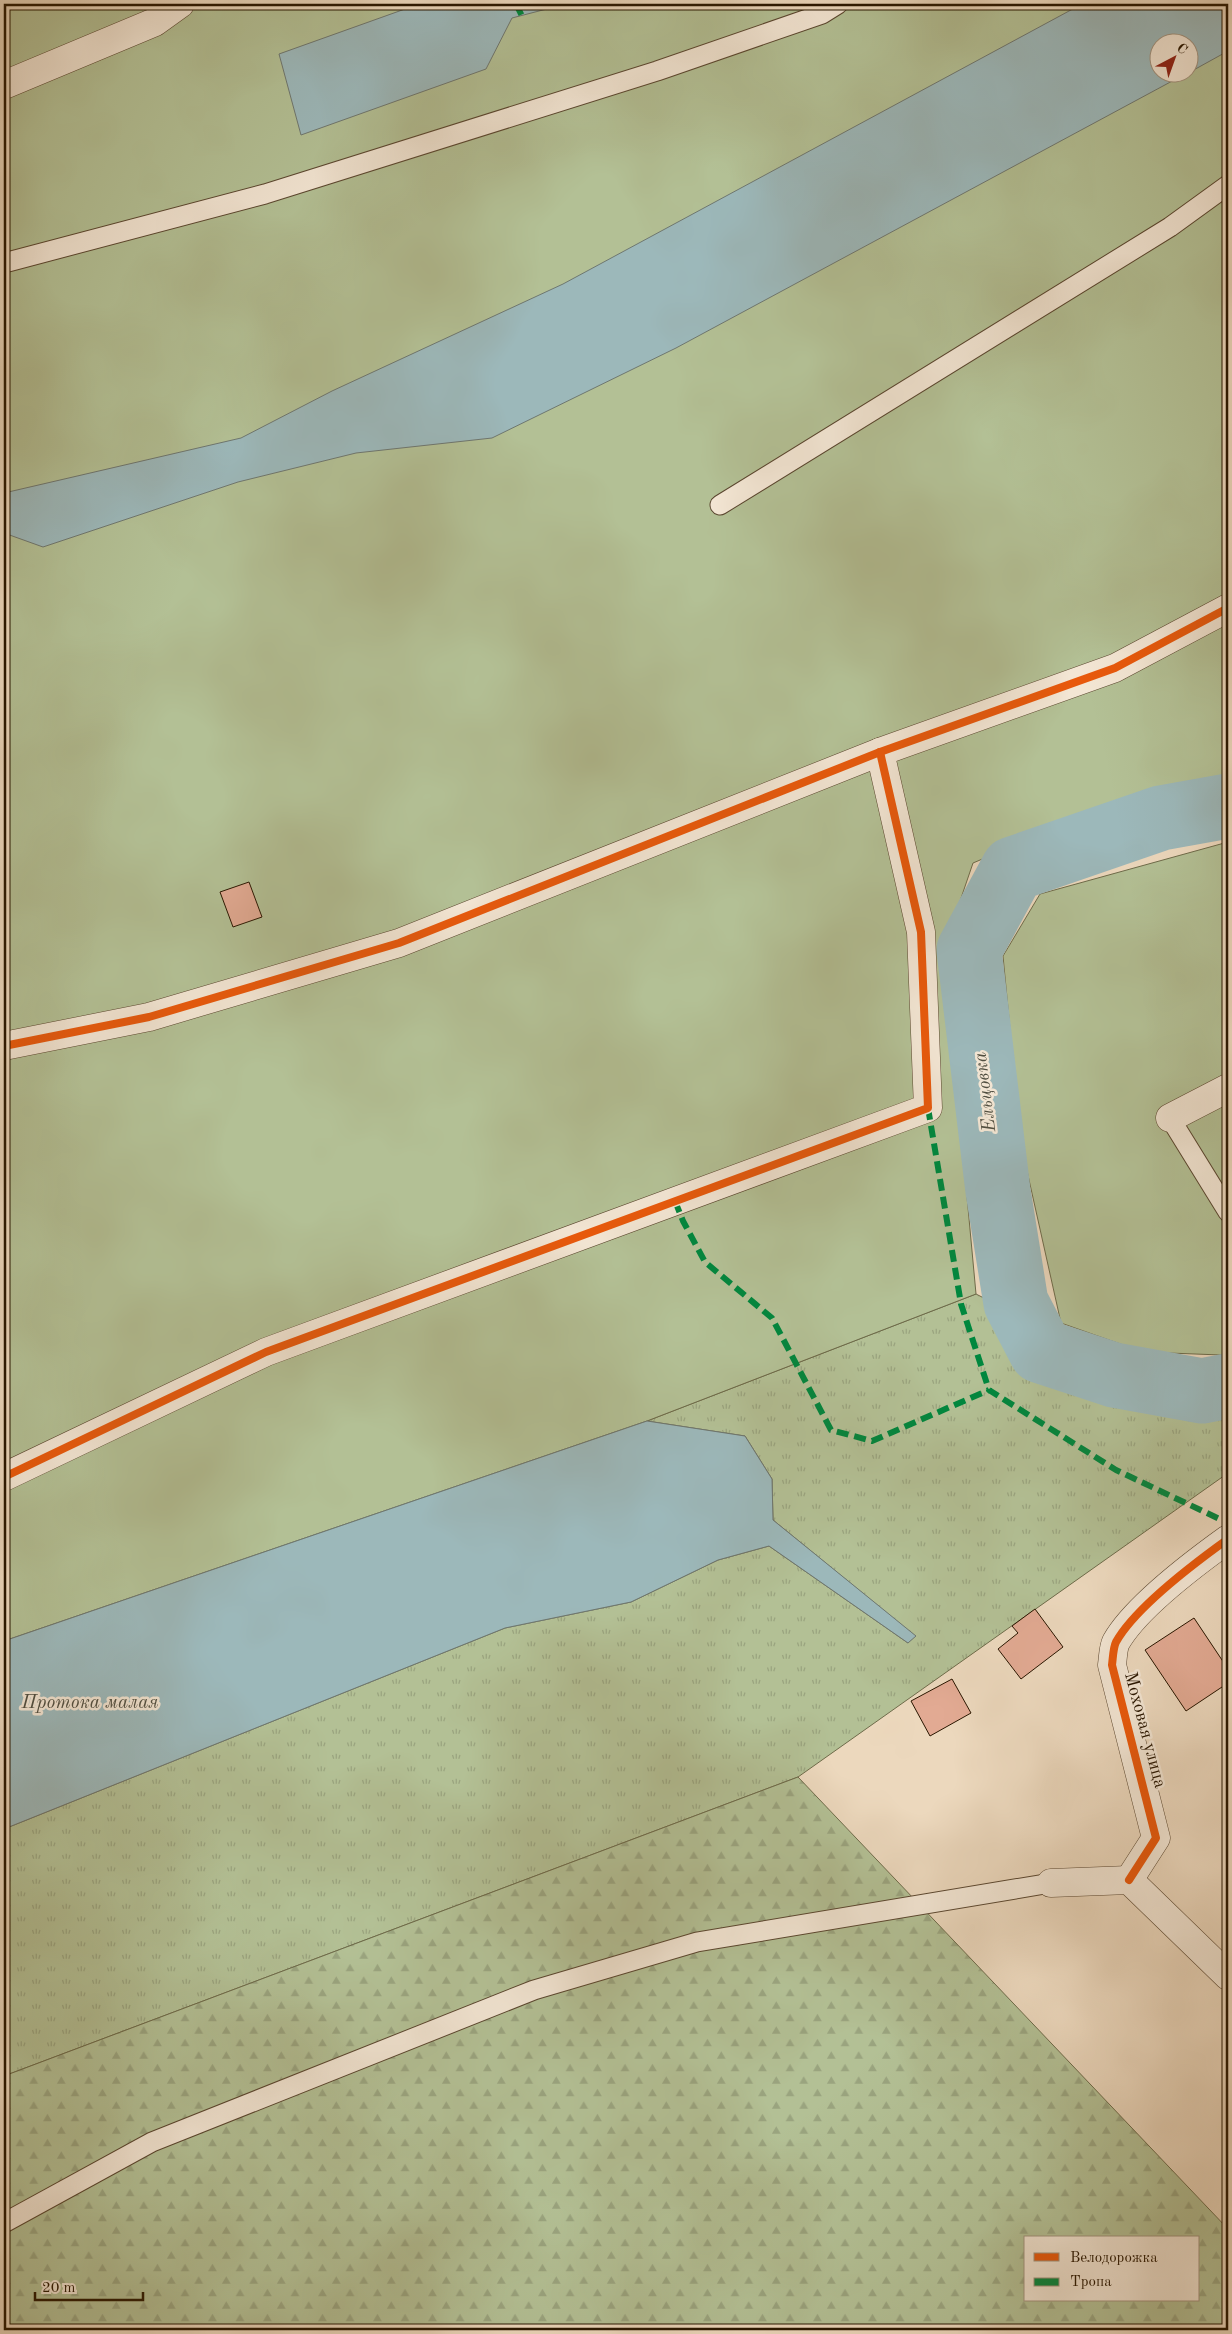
<svg xmlns="http://www.w3.org/2000/svg" width="1232" height="2334" font-family="'Old Standard TT',serif">
	<defs>
		<pattern id="grass-tufts" width="24" height="20" patternUnits="userSpaceOnUse" patternTransform="scale(1.25)"><rect width="24" height="20" fill="#b3c095"/><path d="M3 7l-1-3M5 7V3M7 7l1-3M15 17l-1-3M17 17v-4M19 17l1-3" fill="none" stroke="#9aa47f"/></pattern>
		<pattern id="forest-firs" width="22" height="20" patternUnits="userSpaceOnUse" patternTransform="scale(1.25)"><rect width="22" height="20" fill="#b3c095"/><path d="M5 1l3.5 6h-7zM16 11l3.5 6h-7z" fill="#9aa47f"/></pattern>
	</defs>
	<rect width="100%" height="100%" fill="#ecd8bd"/>
	<filter id="stains"><feTurbulence type="fractalNoise" baseFrequency=".004" numOctaves="4"/><feColorMatrix values="0 0 0 0 .2 0 0 0 0 .09 0 0 0 0 .02 0 0 0 .5 -.17"/></filter>
	<radialGradient id="worn" r=".72"><stop offset=".6" stop-color="#630" stop-opacity="0"/><stop offset="1" stop-color="#630" stop-opacity=".3"/></radialGradient>
	<!-- grass -->
	<path fill="url(#grass-tufts)" stroke="#6e6b4a" d="M976,1294L1109,1362L1228,1366V1473L798,1777L4,2076V1829L505,1628L631,1602L718,1560L769,1546L908,1643L915,1636L773,1520L772,1479L745,1436L647,1421Z"/>
	<!-- forest -->
	<path fill="url(#forest-firs)" stroke="#6e6b4a" fill-rule="evenodd" d="M798,1777L1228,2229V2330H4V2076ZM1026,2238H1198V2300H1026Z"/>
	<!-- garden -->
	<g fill="#b3c095" stroke="#6e6b4a" fill-rule="evenodd">
		<path d="M4,4H1228V779L1089,814L973,863L944,948L976,1294L647,1421L4,1641ZM1160,42H1190V72H1160Z"/>
		<path d="M1228,842V1352L1221,1355L1143,1352L1061,1323L1021,1144L1003,956L1040,894Z"/>
	</g>
	<!-- water -->
	<g fill="#9cb8ba" stroke="#6e7770">
		<path d="M419,4H566L512,18L486,69L301,135L279,54Z"/>
		<path d="M1082,4H1228V51L1190,72V42H1160V72H1189L676,348L492,438L356,453L238,482L43,547L4,533V493L241,438L332,391L563,284Z"/>
		<path d="M647,1421L745,1436L772,1479L773,1520L916,1636L908,1643L769,1546L718,1560L631,1602L505,1628L4,1829V1641Z"/>
	</g>
	<g fill="none" stroke-linecap="round" stroke-linejoin="round">
		<!-- river -->
		<path stroke="#9cb8ba" stroke-width="65" d="M1228,806L1161,818L1013,869L969,950L998,1191L1016,1303L1041,1351L1114,1375L1202,1391L1228,1386"/>
	</g>
	<!-- building -->
	<g fill="#e2aa93" stroke="#291600">
		<path d="M249,882L262,917L233,927L220,892Z"/>
		<path d="M1035,1609L1063,1647L1021,1679L998,1649L1018,1633L1012,1626Z"/>
		<path d="M1194,1618L1228,1669V1683L1186,1711L1145,1650Z"/>
		<path d="M952,1679L971,1713L930,1736L911,1701Z"/>
	</g>
	<g fill="none" stroke-linecap="round" stroke-linejoin="round">
		<!-- service casing -->
		<g stroke="#5a462f" stroke-width="21">
			<g id="service">
				<path d="M4,263L265,194L657,71L822,14L838,4"/>
				<path d="M720,505L1170,227L1228,185"/>
				<path d="M1170,1118L1228,1212"/>
				<path d="M4,2223L152,2142L534,1990L697,1942L1051,1883"/>
			</g>
		</g>
		<!-- minor casing -->
		<g stroke="#5a462f" stroke-width="29">
			<g id="minor">
				<path d="M4,85L155,22L180,4"/>
				<path d="M4,1046L149,1017L399,943L880,752L1115,668L1228,608"/>
				<path d="M1170,1118L1228,1088"/>
				<path d="M4,1477L266,1352L928,1108L921,932L880,752"/>
				<path d="M1129,1880L1156,1838L1112,1665C1113,1658 1113,1648 1116,1642C1135,1608 1196,1562 1228,1539"/>
			</g>
		</g>
		<!-- tertiary casing -->
		<g stroke="#5a462f" stroke-width="29">
			<path id="tertiary" d="M1051,1883L1129,1880L1228,1976"/>
		</g>
		<!-- service -->
		<use href="#service" stroke="#f3e6d4" stroke-width="19"/>
		<!-- minor -->
		<use href="#minor" stroke="#f3e6d4" stroke-width="28"/>
		<!-- tertiary -->
		<use href="#tertiary" stroke="#f3e6d4" stroke-width="28"/>
		<!-- quiet -->
		<g stroke="#00873e" stroke-width="6" stroke-dasharray="12 6" stroke-linecap="butt">
			<path d="M516,4L522,16"/>
			<path d="M928,1108L961,1304L989,1390L1116,1470L1228,1523"/>
			<path d="M675,1201L683,1221L705,1262L772,1318L831,1430L872,1441L989,1390"/>
		</g>
		<!-- cycleway casing -->
		<g stroke="#f3e6d4" stroke-width="11">
			<g id="cycleway">
				<path d="M4,1046L149,1017L399,943L880,752L1115,668L1228,608"/>
				<path d="M4,1477L266,1352L928,1108L921,932L880,752"/>
				<path d="M1129,1880L1156,1838L1112,1665C1113,1658 1113,1648 1116,1642C1135,1608 1196,1562 1228,1539"/>
			</g>
		</g>
		<!-- cycleway -->
		<use href="#cycleway" stroke="#e8590c" stroke-width="8"/>
	</g>
	<g text-anchor="middle" dominant-baseline="central" stroke-width="5" stroke-linejoin="round" paint-order="stroke">
		<!-- street labels -->
		<g font-size="18" fill="#291600" stroke="#f3e6d4">
			<text transform="translate(1145 1730) rotate(75)">Моховая улица</text>
		</g>
		<!-- water labels -->
		<g font-size="19" font-style="italic" fill="#514f41" stroke="#f3e6d4">
			<text transform="translate(986 1092) rotate(-97)">Ельцовка</text>
			<text x="90" y="1703">Протока малая</text>
		</g>
	</g>
	<!-- margin -->
	<rect width="1232" height="2334" fill="none" stroke="#ecd8bd" stroke-width="20"/>
	<rect x="5" y="5" width="1222" height="2324" fill="none" stroke="#291600" stroke-width="2.5"/>
	<rect x="10" y="10" width="1212" height="2314" fill="none" stroke="#291600"/>
	<!-- legend -->
	<rect x="1024" y="2236" width="175" height="65" fill="#f3e6d4" stroke="#a2937f"/>
	<rect x="1034" y="2253" width="25" height="8" fill="#e8590c" stroke="#a2937f"/>
	<text x="1070" y="2262" font-size="15" fill="#291600">Велодорожка</text>
	<rect x="1034" y="2278" width="25" height="8" fill="#00873e" stroke="#a2937f"/>
	<text x="1070" y="2286" font-size="15" fill="#291600">Тропа</text>
	<!-- north arrow -->
	<g transform="translate(1174 58) rotate(41)"><circle r="24" fill="#f3e6d4" stroke="#a2937f"/>
	<path d="M0-4L9 19L0 12L-9 19Z" fill="#8f2418"/>
	<text y="-8" font-size="14" font-weight="bold" text-anchor="middle" fill="#291600">С</text>
	</g>
	<!-- scale -->
	<path d="M35 2292v8h108v-8" fill="none" stroke="#291600" stroke-width="2.5"/>
	<text x="42" y="2292" font-size="15" fill="#291600" stroke="#f3e6d4" stroke-width="4" paint-order="stroke">20 m</text>
	<rect width="100%" height="100%" filter="url(#stains)"/>
	<rect width="100%" height="100%" fill="url(#worn)"/>
</svg>
